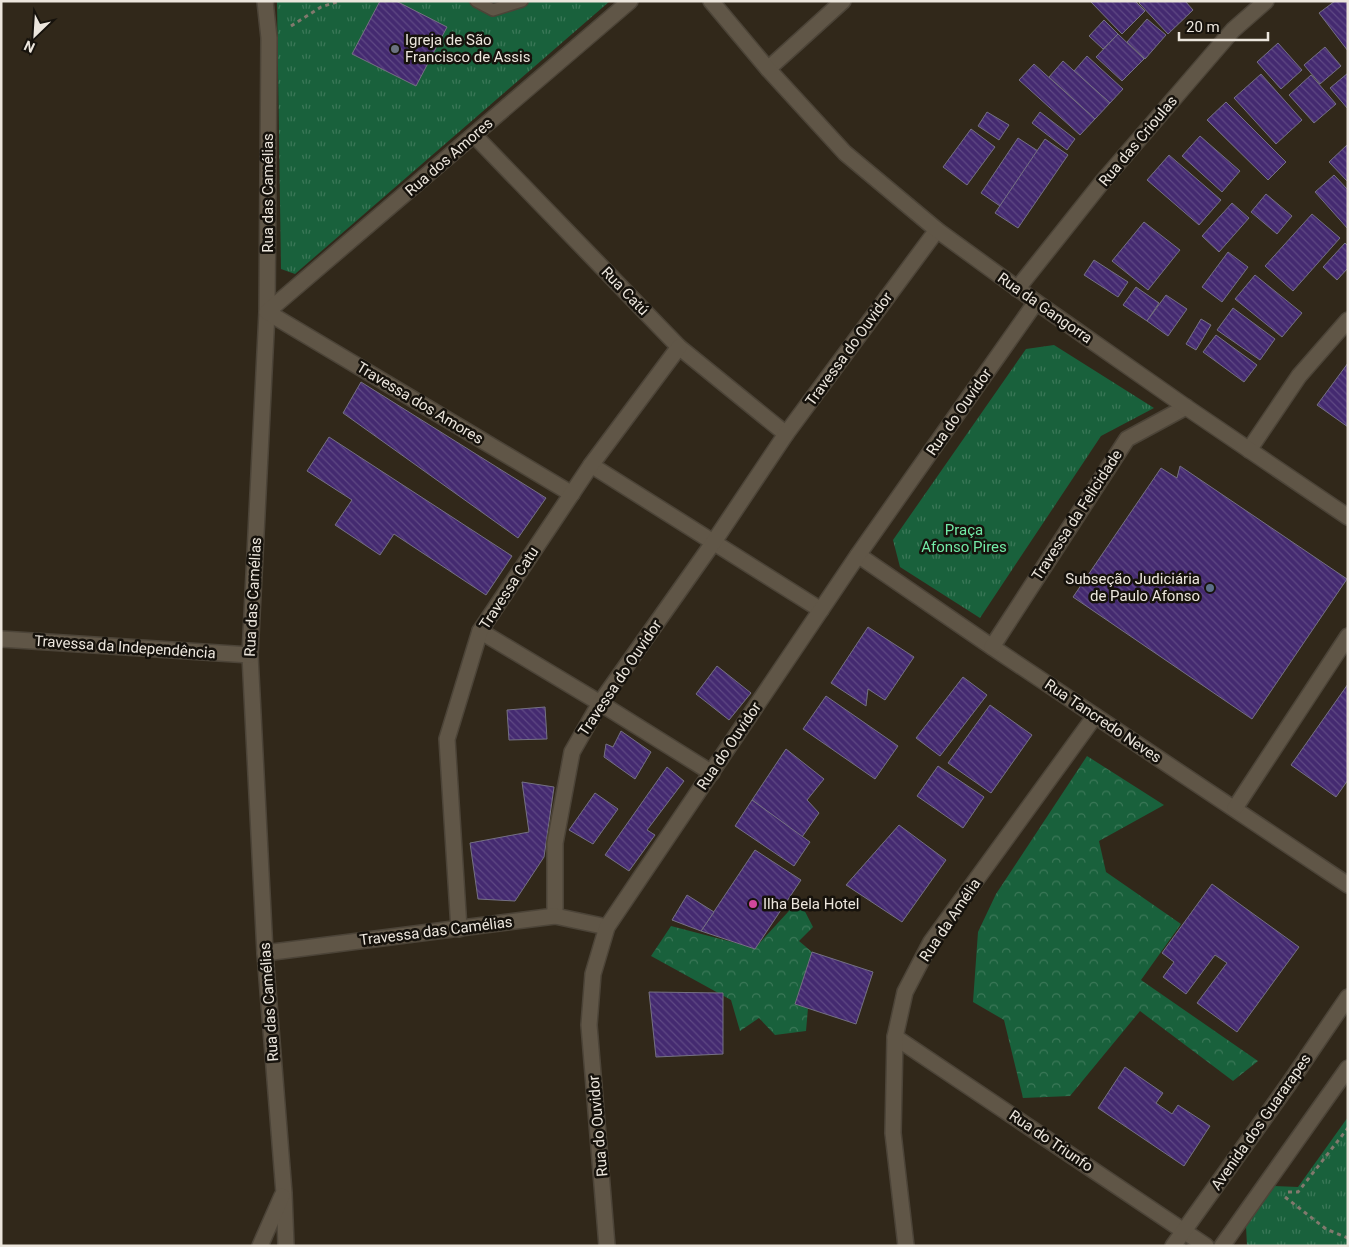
<svg xmlns="http://www.w3.org/2000/svg" width="1349" height="1247" font-family="Roboto,sans-serif">
	<defs>
		<pattern id="forest-crowns" width="20" height="18" patternUnits="userSpaceOnUse" patternTransform="scale(1.25)"><rect width="20" height="18" fill="#19613c"/><path d="M2 6a3 3 0 1 1 6 0M12 15a3 3 0 1 1 6 0" fill="none" stroke="#3b7858"/></pattern>
		<pattern id="park-tufts" width="24" height="20" patternUnits="userSpaceOnUse" patternTransform="scale(1.25)"><rect width="24" height="20" fill="#19613c"/><path d="M3 7l-1-3M5 7V3M7 7l1-3M15 17l-1-3M17 17v-4M19 17l1-3" fill="none" stroke="#3b7858"/></pattern>
		<pattern id="building-back-hatch" width="6" height="6" patternUnits="userSpaceOnUse" patternTransform="scale(1.25)"><rect width="6" height="6" fill="#442a70"/><path d="M-1 5l2 2M0 0l6 6M5-1l2 2" fill="none" stroke="#5f4984"/></pattern>
	</defs>
	<rect width="100%" height="100%" fill="#31281a"/>
	<!-- forest -->
	<g fill="url(#forest-crowns)">
		<path d="M1087,756L1164,805L1099,841L1106,872L1181,924L1141,980L1258,1061L1233,1081L1140,1011L1070,1096L1023,1098L1004,1020L973,1002L978,932L996,894Z"/>
		<path d="M799,900L813,927L799,941L812,952L795,1004L808,1008L806,1031L775,1035L759,1018L740,1031L731,1000L651,956L671,926L755,948Z"/>
	</g>
	<!-- park -->
	<g fill="url(#park-tufts)">
		<path d="M277,1H610L295,274L281,269Z"/>
		<path d="M1054,345L1154,408L1101,436L980,618L900,567L893,540L1026,349Z"/>
		<path d="M1348,1117V1246H1247L1246,1226L1274,1186L1298,1187Z"/>
	</g>
	<!-- building -->
	<g fill="url(#building-back-hatch)" stroke="#757183">
		<path d="M380,1H396L447,27L416,86L352,54Z"/>
		<path d="M1090,1H1135L1145,11L1122,34Z"/>
		<path d="M1141,1H1185L1193,10L1168,34L1139,3Z"/>
		<path d="M1335,1H1348V51L1319,13Z"/>
		<path d="M1147,19L1166,35L1145,59L1127,42Z"/>
		<path d="M1104,20L1118,34L1103,49L1089,36Z"/>
		<path d="M1118,34L1144,59L1122,81L1096,57Z"/>
		<path d="M1278,43L1302,70L1281,89L1257,62Z"/>
		<path d="M1325,47L1341,66L1320,84L1304,65Z"/>
		<path d="M1087,56L1123,89L1110,103L1074,71Z"/>
		<path d="M1063,61L1110,103L1095,119L1049,77Z"/>
		<path d="M1034,64L1095,119L1080,135L1019,80Z"/>
		<path d="M1348,73V109L1330,88Z"/>
		<path d="M1261,74L1302,120L1276,144L1234,98Z"/>
		<path d="M1311,75L1336,104L1314,123L1289,95Z"/>
		<path d="M1226,102L1286,162L1268,180L1207,120Z"/>
		<path d="M987,112L1009,125L999,140L978,126Z"/>
		<path d="M1040,112L1075,139L1067,150L1032,123Z"/>
		<path d="M971,129L995,147L967,185L943,167Z"/>
		<path d="M1200,136L1240,171L1222,192L1182,156Z"/>
		<path d="M1018,138L1038,151L1000,206L981,193Z"/>
		<path d="M1045,139L1068,155L1018,228L995,213Z"/>
		<path d="M1348,144V182L1329,162Z"/>
		<path d="M1169,155L1221,200L1199,225L1147,180Z"/>
		<path d="M1334,175L1348,190V229L1315,192Z"/>
		<path d="M1266,194L1292,216L1277,234L1251,212Z"/>
		<path d="M1232,203L1249,218L1219,252L1202,236Z"/>
		<path d="M1312,214L1340,238L1293,291L1265,266Z"/>
		<path d="M1144,222L1180,250L1148,290L1112,261Z"/>
		<path d="M1345,243L1348,246V268L1337,280L1323,267Z"/>
		<path d="M1228,252L1248,267L1222,302L1202,287Z"/>
		<path d="M1094,260L1128,282L1118,297L1084,275Z"/>
		<path d="M1255,275L1302,313L1282,337L1235,299Z"/>
		<path d="M1136,287L1159,303L1147,321L1123,305Z"/>
		<path d="M1166,295L1187,309L1168,336L1147,321Z"/>
		<path d="M1233,308L1275,339L1260,360L1217,330Z"/>
		<path d="M1201,319L1211,325L1196,350L1186,344Z"/>
		<path d="M1216,335L1257,365L1244,382L1203,352Z"/>
		<path d="M1348,363V427L1317,405Z"/>
		<path d="M361,382L546,498L518,538L343,413Z"/>
		<path d="M329,437L512,556L486,595L394,534L380,555L335,525L352,500L307,471Z"/>
		<path d="M1180,466L1347,579L1252,719L1073,597L1161,468L1177,478Z"/>
		<path d="M868,627L914,657L885,700L868,689L866,706L831,683Z"/>
		<path d="M717,666L751,693L729,720L696,694Z"/>
		<path d="M963,677L987,695L940,756L916,738Z"/>
		<path d="M1348,684V780L1336,797L1291,765Z"/>
		<path d="M826,696L898,746L875,779L803,729Z"/>
		<path d="M990,705L1032,735L991,793L948,763Z"/>
		<path d="M545,707L547,739L509,740L507,710Z"/>
		<path d="M621,731L651,752L635,779L604,757L606,744L613,747Z"/>
		<path d="M786,749L824,779L807,800L819,813L802,837L752,800Z"/>
		<path d="M938,766L984,797L963,828L917,796Z"/>
		<path d="M667,767L684,781L647,830L655,835L629,871L605,855Z"/>
		<path d="M522,782L554,787L544,857L515,901L478,899L470,843L529,832Z"/>
		<path d="M595,793L618,809L593,844L569,830Z"/>
		<path d="M752,800L810,842L794,866L735,826Z"/>
		<path d="M899,825L946,860L902,922L846,885Z"/>
		<path d="M755,850L801,880L755,949L701,931Z"/>
		<path d="M1212,884L1299,947L1237,1032L1197,1003L1227,963L1215,955L1186,994L1163,977L1174,962L1162,953Z"/>
		<path d="M687,895L714,912L701,931L672,920Z"/>
		<path d="M812,952L873,972L856,1024L795,1004Z"/>
		<path d="M649,992L723,993V1054L656,1057Z"/>
		<path d="M1125,1067L1163,1093L1156,1103L1172,1114L1178,1105L1210,1126L1184,1166L1098,1108Z"/>
	</g>
	<g fill="none" stroke-linecap="round" stroke-linejoin="round">
		<!-- lane casing -->
		<g stroke="#4c4438" stroke-width="14">
			<path id="lane" d="M476,1L493,10L522,1"/>
		</g>
		<!-- street casing -->
		<g stroke="#4c4438" stroke-width="18">
			<g id="street">
				<path d="M265,1L269,38L267,312L250,655L265,953L284,1193L286,1246"/>
				<path d="M768,69L843,1"/>
				<path d="M475,136L679,347L786,434"/>
				<path d="M1017,289L1103,181L1233,30L1266,1"/>
				<path d="M1249,450L1299,376L1348,320"/>
				<path d="M591,465L821,610"/>
				<path d="M572,494L267,312L630,1"/>
				<path d="M858,555L992,647L1348,885"/>
				<path d="M480,631L600,703L712,773"/>
				<path d="M1,639L250,655"/>
				<path d="M992,647L1127,439L1186,407"/>
				<path d="M1235,808L1348,636"/>
				<path d="M555,916V843L572,752L600,703L713,543L786,434L937,230"/>
				<path d="M459,929L447,739L480,631L591,465L679,347"/>
				<path d="M265,953L555,916L607,927"/>
				<path d="M895,1037L1206,1246"/>
				<path d="M260,1246L282,1196"/>
				<path d="M607,1246L589,1025L593,974L607,927L858,555L1036,302"/>
				<path d="M906,1246L893,1133L895,1037L905,992L931,942L1095,716"/>
			</g>
		</g>
		<!-- secondary casing -->
		<g stroke="#4c4438" stroke-width="18">
			<g id="secondary">
				<path d="M711,1L768,69L845,153L937,230L1036,302L1186,407L1348,517"/>
				<path d="M1173,1246L1288,1085L1348,997"/>
				<path d="M1222,1246L1348,1068"/>
			</g>
		</g>
		<!-- path -->
		<g stroke="#81796d" stroke-width="3" stroke-dasharray="4 4" stroke-linecap="butt">
			<path d="M291,26L321,7L340,1"/>
			<path d="M1288,1192H1298L1348,1128"/>
			<path d="M1285,1197L1326,1229L1348,1238"/>
		</g>
		<!-- lane -->
		<use href="#lane" stroke="#605647" stroke-width="11"/>
		<!-- street -->
		<use href="#street" stroke="#605647" stroke-width="15"/>
		<!-- secondary -->
		<use href="#secondary" stroke="#605647" stroke-width="15"/>
	</g>
	<!-- markers -->
	<circle fill="#6b7280" stroke="#16120c" stroke-width="2" cx="395" cy="49" r="5"/>
	<circle fill="#5c6f8a" stroke="#16120c" stroke-width="2" cx="1210" cy="588" r="5"/>
	<circle fill="#d1479c" stroke="#16120c" stroke-width="2" cx="753" cy="904" r="5"/>
	<g text-anchor="middle" dominant-baseline="central" stroke-width="5" stroke-linejoin="round" paint-order="stroke">
		<!-- poi labels -->
		<g font-size="15" fill="#ece6dd" stroke="#16120c" text-anchor="start">
			<text x="405" y="40">Igreja de São<tspan x="405" dy="17">Francisco de Assis</tspan></text>
			<text x="1200" y="579" text-anchor="end">Subseção Judiciária<tspan x="1200" dy="17">de Paulo Afonso</tspan></text>
			<text x="763" y="904">Ilha Bela Hotel</text>
		</g>
		<!-- street labels -->
		<g font-size="15" fill="#ece6dd" stroke="#16120c">
			<text transform="translate(1138 141) rotate(-50)">Rua das Crioulas</text>
			<text transform="translate(449 157) rotate(-41)">Rua dos Amores</text>
			<text transform="translate(268 193) rotate(-90)">Rua das Camélias</text>
			<text transform="translate(625 291) rotate(46)">Rua Catú</text>
			<text transform="translate(1045 308) rotate(35)">Rua da Gangorra</text>
			<text transform="translate(849 349) rotate(-54)">Travessa do Ouvidor</text>
			<text transform="translate(420 403) rotate(31)">Travessa dos Amores</text>
			<text transform="translate(959 412) rotate(-55)">Rua do Ouvidor</text>
			<text transform="translate(1077 515) rotate(-57)">Travessa da Felicidade</text>
			<text transform="translate(509 588) rotate(-57)">Travessa Catu</text>
			<text transform="translate(253 597) rotate(-87)">Rua das Camélias</text>
			<text transform="translate(125 647) rotate(4)">Travessa da Independência</text>
			<text transform="translate(620 678) rotate(-56)">Travessa do Ouvidor</text>
			<text transform="translate(1103 721) rotate(34)">Rua Tancredo Neves</text>
			<text transform="translate(729 746) rotate(-56)">Rua do Ouvidor</text>
			<text transform="translate(950 920) rotate(-56)">Rua da Amélia</text>
			<text transform="translate(436 931) rotate(-7)">Travessa das Camélias</text>
			<text transform="translate(269 1002) rotate(-94)">Rua das Camélias</text>
			<text transform="translate(1261 1122) rotate(-55)">Avenida dos Guararapes</text>
			<text transform="translate(598 1126) rotate(-95)">Rua do Ouvidor</text>
			<text transform="translate(1051 1141) rotate(34)">Rua do Triunfo</text>
		</g>
		<!-- park labels -->
		<g font-size="15" fill="#73eba7" stroke="#16120c">
			<text x="964" y="530">Praça<tspan x="964" dy="17">Afonso Pires</tspan></text>
		</g>
	</g>
	<!-- border -->
	<rect width="1349" height="1247" fill="none" stroke="#ece6dd" stroke-width="5"/>
	<!-- north arrow -->
	<g transform="translate(35 35) rotate(205)" stroke="#16120c" stroke-width="4" paint-order="stroke">
	<path d="M0-4L9 19L0 12L-9 19Z" fill="#ece6dd"/>
	<text y="-8" font-size="14" font-weight="bold" text-anchor="middle" fill="#ece6dd">N</text>
	</g>
	<!-- scale -->
	<path d="M1179 32v8h89v-8" fill="none" stroke="#ece6dd" stroke-width="2.5"/>
	<text x="1186" y="32" font-size="15" fill="#ece6dd" stroke="#16120c" stroke-width="4" paint-order="stroke">20 m</text>
</svg>
